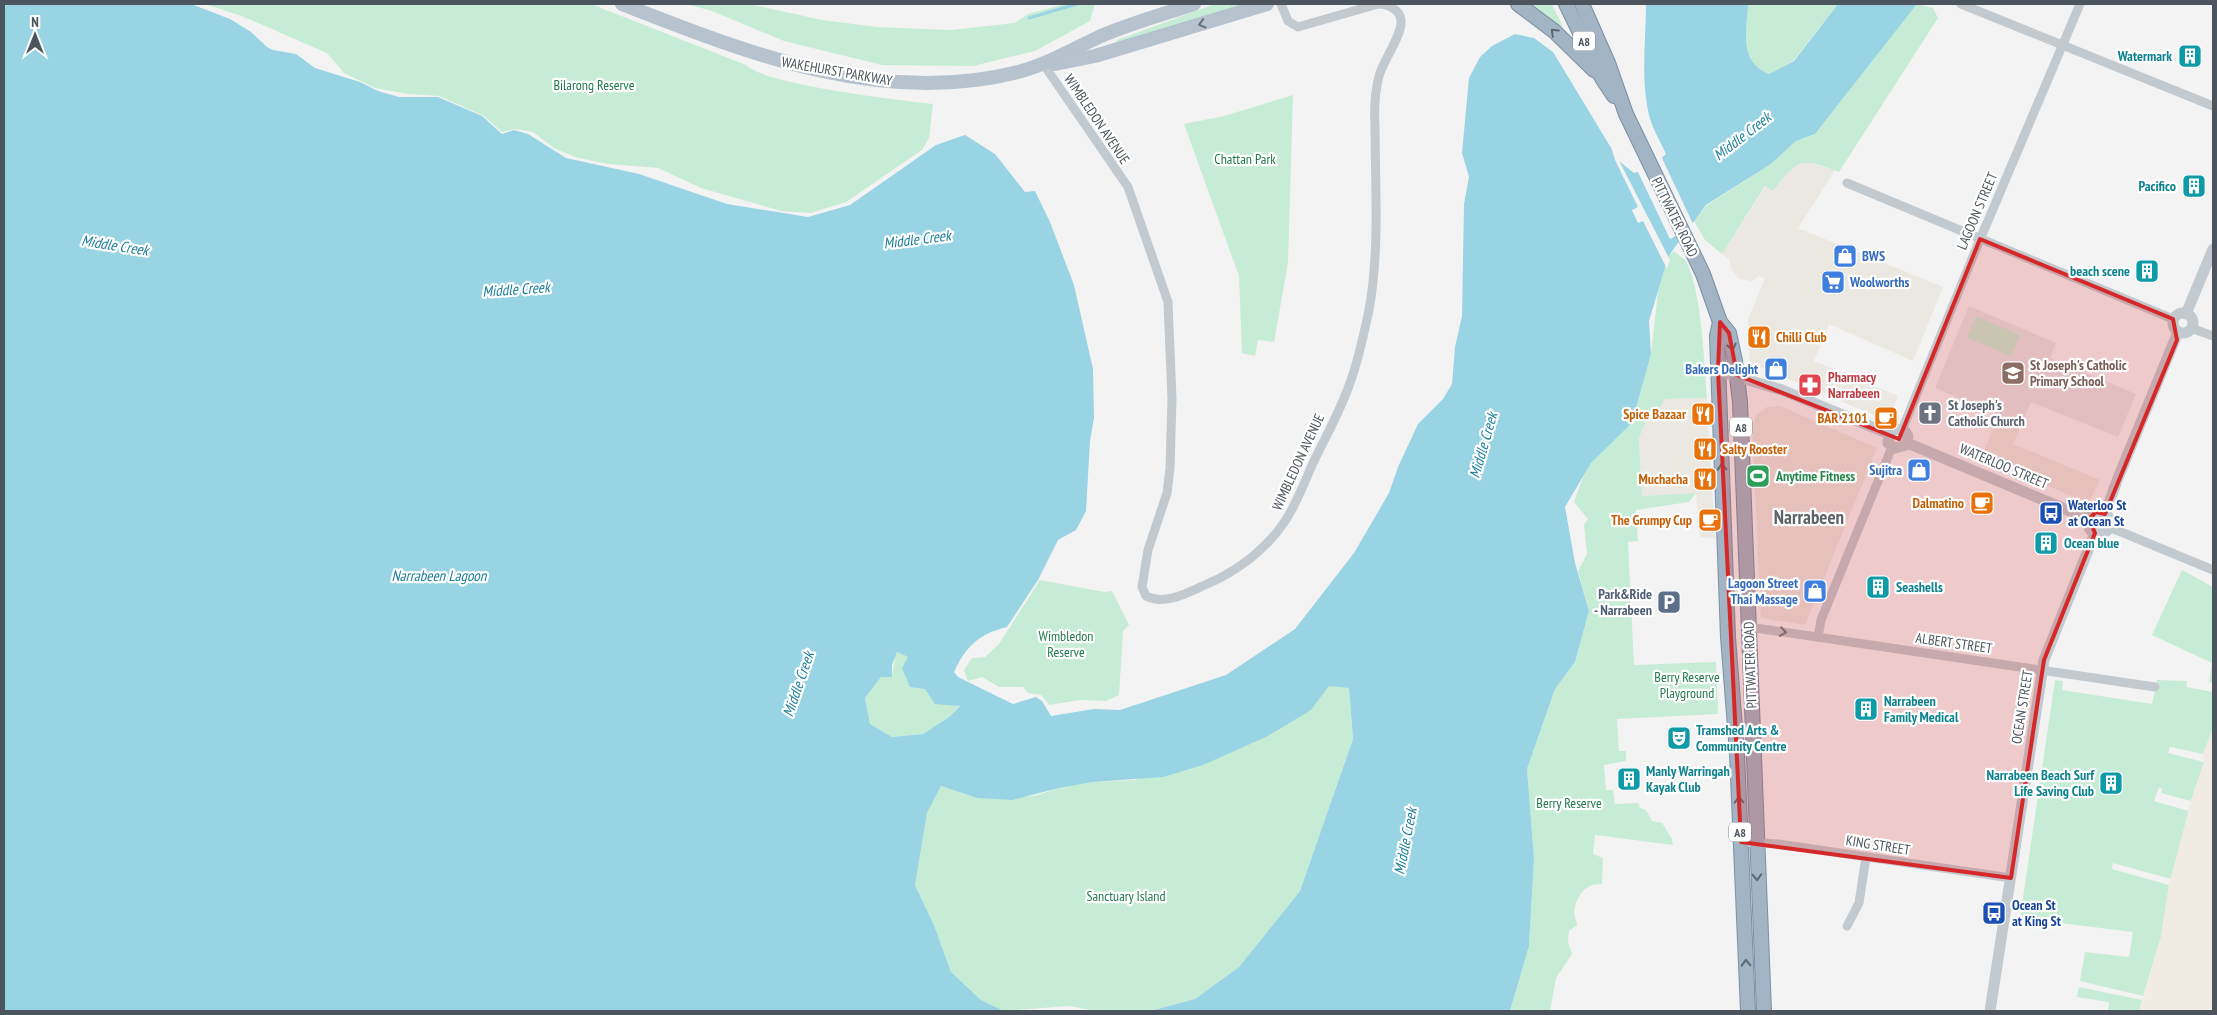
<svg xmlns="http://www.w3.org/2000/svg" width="2217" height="1015" font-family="'PT Sans Narrow',sans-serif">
	<rect width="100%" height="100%" fill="#f4f3f3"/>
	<!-- commercial -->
	<g fill="#eae8e1">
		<path d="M1803,161L1835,170L1798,228L1943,287L1913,361L1829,324L1814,361L1898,396L1888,421L1750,363L1748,319L1765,279L1760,276L1752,281L1739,279L1731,268L1729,259L1722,254L1766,186L1773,191L1790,169Z"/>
		<path d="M1707,398L1715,538L1700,537L1696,493L1642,496L1639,438L1646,421L1654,418L1664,399Z"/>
		<path d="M1780,406L1877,448L1805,625L1761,618L1752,429L1756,415L1767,407Z"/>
		<path d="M2000,414L2022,424L2013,444L2100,480L2090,500L2086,502L1981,458Z"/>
	</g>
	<!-- education -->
	<path fill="#e5e4e4" d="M1969,306L2056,343L2050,358L2136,394L2118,437L2031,402L2022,424L1935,388Z"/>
	<!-- green -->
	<g fill="#c7ecd5">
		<path d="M205,4H591L746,65C766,85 900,100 933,104L929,138L922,150L846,202L811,213L781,211L701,188L658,168L608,164L575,157L554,148L533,132L515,129L502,132L484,116L439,96L408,94L375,88L344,73L327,53L244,17Z"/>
		<path d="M686,4H749L822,20L877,27L950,30L1015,23L1028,14L1065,4H1095L1090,21L1035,51L973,66L882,65L784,41L712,11Z"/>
		<path d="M1215,4H1249L1116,43L1117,40Z"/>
		<path d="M1527,4H1552L1564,29L1531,6Z"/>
		<path d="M1748,4H1838L1793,61L1769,74C1738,61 1747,32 1748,4Z"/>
		<path d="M1917,4L1933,8L1938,18L1839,172C1800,157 1798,158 1773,191L1765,186L1722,254L1705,240L1694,221L1706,206L1771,164L1796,141L1815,134Z"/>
		<path d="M1293,95L1288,263L1274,342L1258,340L1255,356L1242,353L1239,276L1184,124L1224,116Z"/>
		<path d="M1673,251C1677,254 1685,258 1687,263C1702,294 1704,363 1707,398L1665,399L1654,418L1646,421L1639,438L1642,496L1696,493L1689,502L1636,510L1638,541L1628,542L1634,665L1716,662L1718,714L1617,719L1619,751H1626V761L1604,765L1606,790H1613L1615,804L1638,803L1640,808L1646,810L1652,821L1662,823L1672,839L1673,845L1595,835L1593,854L1603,858L1602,884C1585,883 1576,896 1574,913C1574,917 1577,921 1577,925L1569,931L1568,942L1572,954L1556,978L1550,1011H1510L1529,946L1534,858L1527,769L1555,689L1575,662L1589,611L1578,571L1587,554L1584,525L1588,519L1574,502L1583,477L1591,463L1632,423L1651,354L1658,292L1668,258Z"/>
		<path d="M1976,316L2020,335L2011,356L1967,338Z"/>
		<path d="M2182,570L2213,587V683L2209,682L2212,663L2152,635Z"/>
		<path d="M1040,580L1104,592L1112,591L1129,625L1123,631L1119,695L1106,701L1080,700L1049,705L1041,695L1028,693L1023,687H999L982,677L968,681L964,670L972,658L985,657L999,644Z"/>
		<path d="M896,652L909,657L925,689L960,705L949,717L923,734L892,737L870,724L865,698L881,677H892Z"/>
		<path d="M2055,680L2063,681L2062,690L2152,704L2157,680L2187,681L2186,687L2213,692V729L2203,754L2170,747L2168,753L2204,762L2191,801L2161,793L2162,789L2159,787L2154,801L2189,811L2171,879L2113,863L2112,869L2169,885L2161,937L2143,996L2080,981L2085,952L2129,957L2133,932L2020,918Z"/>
		<path d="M1328,686L1349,687L1353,739L1300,891L1239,967L1195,999L1154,1010L1096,1011L1069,1006L1004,1011L981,1000L951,972L934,925L915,885L927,813L941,786L977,798L1034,796L1059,788L1093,782L1135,780L1311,710Z"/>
		<path d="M2079,987L2142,1000L2139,1011H2108L2109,1002L2077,997Z"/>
	</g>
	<!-- sand -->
	<path fill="#f0ece3" d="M2213,729V1011H2139L2161,937L2169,885L2191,801L2204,762L2203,754Z"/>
	<!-- water -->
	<path fill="#99d4e4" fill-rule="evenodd" d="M4,4H191L230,19L251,32L267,47L273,50L296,54L315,68L360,82L378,91L399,97H438L482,116L502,134L514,130L528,134L566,158L639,174L727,204L808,217L850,205L936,145L965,135L995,154L1025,192L1035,191L1050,222L1074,285L1093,369L1094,418L1090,441L1086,511L1076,530L1058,540L1038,580L1007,627C979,634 966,646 954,672L958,677L1013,704L1036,697L1042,701L1051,716L1094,709L1120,710L1226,675L1295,629L1354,553L1389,493L1398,467L1418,424L1443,399L1452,384L1455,347L1462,316L1464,204L1469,177L1462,153L1469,78L1480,57L1492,46L1515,34L1534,38L1553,52L1619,161L1634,173L1652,167L1666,154C1661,143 1654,131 1650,119C1640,81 1646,42 1646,4H1748C1747,32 1738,61 1769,74L1794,61L1838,4H1917L1815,134L1796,141L1771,164L1706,205L1672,251L1668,258L1649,321L1651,354L1632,423L1591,463L1565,507L1575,563L1589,611L1575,662L1555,689L1527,769L1534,858L1529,946L1510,1011H1140L1154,1010L1195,999L1239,967L1300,891L1353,739L1349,688L1329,686L1311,710L1268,736L1203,765L1163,777L1093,782L1059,788L1012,800L977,798L941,786L927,813L915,885L934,925L951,972L981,1000L1004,1011H4ZM897,652L908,657L902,668L910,687L925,689L935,704L960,706L949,717L923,734L892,737L870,724L865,698L881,677H892V665Z"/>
	<!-- pier -->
	<g fill="#f4f3f3">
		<path d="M1610,143L1670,260L1667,269L1643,221L1638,223L1632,210L1638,207L1615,160Z"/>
		<path d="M1661,156L1694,226L1670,239L1637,170L1651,165Z"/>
	</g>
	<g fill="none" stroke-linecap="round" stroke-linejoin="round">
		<!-- stream -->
		<path stroke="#99d4e4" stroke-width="3" d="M1029,18L1077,4"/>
		<!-- trunk casing -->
		<g stroke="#7b90a7" stroke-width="16">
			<g id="trunk">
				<path d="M1518,4L1554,31L1594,70"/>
				<path d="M1566,4L1602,78L1614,96"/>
				<path d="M1582,4L1608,63L1626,114L1703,274L1720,322L1729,333L1735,361L1740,402L1764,1011"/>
				<path d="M1720,322L1717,336L1728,637L1737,753L1748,1011"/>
			</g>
		</g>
		<!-- minor -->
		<g stroke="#c2c9cf" stroke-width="9">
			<path d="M1281,4L1288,21L1298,27L1378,4"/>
			<path d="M1961,4L2213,106"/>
			<path d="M1044,65L1128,187L1168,302L1172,399L1170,468L1167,493L1148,550L1142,587L1146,596C1165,606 1189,592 1207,584C1236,572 1265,550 1283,524C1296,506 1304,483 1313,463C1326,436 1342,408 1351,380C1359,358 1364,333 1369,310C1380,250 1375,186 1375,125C1374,109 1375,92 1379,76C1383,61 1403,34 1401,20C1400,10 1388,4 1379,4"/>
			<path d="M1847,183L2173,319"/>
			<path d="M2191,328L2213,336"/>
			<path d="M1902,430L1976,249L2080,4"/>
			<path d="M2109,527L2213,570"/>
			<path d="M1749,627L2155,687"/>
			<path d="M1818,637L1821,620L1892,447"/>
			<path d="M1741,842L1778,844L2011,878"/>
			<path d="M1847,926L1859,903L1866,857"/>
		</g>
		<!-- tertiary -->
		<g stroke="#c2c9cf" stroke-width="11">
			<circle cx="2183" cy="323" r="10"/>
			<path d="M2186,314L2213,249"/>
			<path d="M1718,371L1782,390L1882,431L1889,434L1888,443L1895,448L1906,445L1908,436L1905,431L1896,429L1890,431"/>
			<path d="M1912,445L2089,519"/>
			<circle cx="2099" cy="523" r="11"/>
			<path d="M2105,514L2118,478L2178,332"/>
			<path d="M1990,1011L2044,660L2095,533"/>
		</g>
		<!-- primary -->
		<g stroke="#b6c2cd" stroke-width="14">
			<path d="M622,4C748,53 880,107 1018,72C1048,64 1073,49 1101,36C1131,23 1164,14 1194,4"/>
			<path d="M1055,64L1095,56L1267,4"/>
		</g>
		<!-- trunk -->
		<use href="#trunk" stroke="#a3b4c4" stroke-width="14"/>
	</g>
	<!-- one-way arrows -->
	<defs><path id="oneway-chevron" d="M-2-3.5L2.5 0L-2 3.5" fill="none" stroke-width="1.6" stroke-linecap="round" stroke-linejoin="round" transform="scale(1.25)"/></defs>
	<use stroke="#66707a" href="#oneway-chevron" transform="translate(1202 24) rotate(163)"/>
	<g stroke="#5d6872">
		<use href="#oneway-chevron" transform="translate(1554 32) rotate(-137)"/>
		<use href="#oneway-chevron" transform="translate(1732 347) rotate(77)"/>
		<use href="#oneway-chevron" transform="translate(1722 467) rotate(-92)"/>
		<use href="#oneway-chevron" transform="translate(1739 800) rotate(-92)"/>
		<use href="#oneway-chevron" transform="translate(1757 877) rotate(87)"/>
		<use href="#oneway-chevron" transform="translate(1746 963) rotate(-92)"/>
	</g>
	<use stroke="#6f7880" href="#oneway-chevron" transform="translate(1783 632) rotate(8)"/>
	<!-- marked area -->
	<path fill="#d62828" fill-opacity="0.2" stroke="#d62828" stroke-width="4" stroke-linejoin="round" d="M1980,239L2173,319L2177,340L2105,514L2096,512L2089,519L2095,533L2044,660L2011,878L1741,842L1718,371L1720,322L1729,333L1737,375L1899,439Z"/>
	<!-- icons -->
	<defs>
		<g id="building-square" transform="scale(1.25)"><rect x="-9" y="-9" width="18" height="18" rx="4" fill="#0f9aa8" stroke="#fff"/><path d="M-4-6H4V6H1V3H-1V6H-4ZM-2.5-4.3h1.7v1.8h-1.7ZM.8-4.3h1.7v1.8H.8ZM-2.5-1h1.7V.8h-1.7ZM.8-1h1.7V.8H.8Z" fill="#fff"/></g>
		<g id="shop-square" transform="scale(1.25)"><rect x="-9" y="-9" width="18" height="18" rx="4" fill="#3f7fe0" stroke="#fff"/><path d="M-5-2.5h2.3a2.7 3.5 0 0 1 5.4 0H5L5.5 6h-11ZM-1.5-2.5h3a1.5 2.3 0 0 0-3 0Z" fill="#fff"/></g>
		<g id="supermarket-square" transform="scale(1.25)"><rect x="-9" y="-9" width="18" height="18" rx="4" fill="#3f7fe0" stroke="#fff"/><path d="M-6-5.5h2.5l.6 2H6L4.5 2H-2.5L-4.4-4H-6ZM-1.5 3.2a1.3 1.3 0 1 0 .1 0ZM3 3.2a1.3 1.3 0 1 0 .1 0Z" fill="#fff"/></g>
		<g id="restaurant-square" transform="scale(1.25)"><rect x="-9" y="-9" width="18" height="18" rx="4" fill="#e8710a" stroke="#fff"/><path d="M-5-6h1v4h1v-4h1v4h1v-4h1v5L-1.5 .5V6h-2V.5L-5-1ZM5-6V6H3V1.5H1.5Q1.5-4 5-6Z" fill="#fff"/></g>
		<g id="school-square" transform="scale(1.25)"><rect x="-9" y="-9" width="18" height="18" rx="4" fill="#8d6e63" stroke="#fff"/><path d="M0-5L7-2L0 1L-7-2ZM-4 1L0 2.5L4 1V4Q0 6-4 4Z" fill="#fff"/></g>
		<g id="pharmacy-square" transform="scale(1.25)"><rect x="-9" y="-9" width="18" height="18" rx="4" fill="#e0444e" stroke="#fff"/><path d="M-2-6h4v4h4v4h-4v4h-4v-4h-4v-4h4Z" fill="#fff"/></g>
		<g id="church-square" transform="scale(1.25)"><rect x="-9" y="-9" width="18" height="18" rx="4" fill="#6b7280" stroke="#fff"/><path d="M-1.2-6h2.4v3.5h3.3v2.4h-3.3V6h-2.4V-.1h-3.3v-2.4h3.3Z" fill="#fff"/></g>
		<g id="cafe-square" transform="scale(1.25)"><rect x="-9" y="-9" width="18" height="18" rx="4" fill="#e8710a" stroke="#fff"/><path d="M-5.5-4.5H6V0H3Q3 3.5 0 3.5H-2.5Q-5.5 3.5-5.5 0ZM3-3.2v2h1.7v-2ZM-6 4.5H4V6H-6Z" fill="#fff"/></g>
		<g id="stadium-square" transform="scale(1.25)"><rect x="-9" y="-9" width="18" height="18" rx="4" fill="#2e9e5b" stroke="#fff"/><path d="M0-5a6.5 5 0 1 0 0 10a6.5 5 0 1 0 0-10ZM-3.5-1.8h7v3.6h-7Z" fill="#fff"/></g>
		<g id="bus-square" transform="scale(1.25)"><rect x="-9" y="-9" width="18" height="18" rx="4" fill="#1a4fb4" stroke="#fff"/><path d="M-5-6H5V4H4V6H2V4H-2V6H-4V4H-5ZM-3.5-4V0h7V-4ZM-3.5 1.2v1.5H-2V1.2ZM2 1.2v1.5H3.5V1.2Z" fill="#fff"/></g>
		<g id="parking-square" transform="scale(1.25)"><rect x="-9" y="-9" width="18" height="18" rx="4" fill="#5c6f8a" stroke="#fff"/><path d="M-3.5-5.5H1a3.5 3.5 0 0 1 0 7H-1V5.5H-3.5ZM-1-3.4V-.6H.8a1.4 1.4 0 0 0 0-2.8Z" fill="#fff"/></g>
		<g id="theatre-square" transform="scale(1.25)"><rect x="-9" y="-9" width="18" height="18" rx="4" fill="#0f9aa8" stroke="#fff"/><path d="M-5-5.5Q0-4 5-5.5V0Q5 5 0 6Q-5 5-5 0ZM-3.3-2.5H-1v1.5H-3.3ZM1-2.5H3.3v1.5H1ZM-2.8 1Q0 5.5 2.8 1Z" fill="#fff"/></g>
	</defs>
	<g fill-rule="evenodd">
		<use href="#building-square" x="2190" y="56"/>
		<use href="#building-square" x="2194" y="186"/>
		<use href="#shop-square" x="1845" y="256"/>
		<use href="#building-square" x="2147" y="271"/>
		<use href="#supermarket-square" x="1833" y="282"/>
		<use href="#restaurant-square" x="1759" y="337"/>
		<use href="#shop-square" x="1776" y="369"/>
		<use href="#school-square" x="2013" y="373"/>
		<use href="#pharmacy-square" x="1810" y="385"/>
		<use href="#church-square" x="1930" y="413"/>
		<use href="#restaurant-square" x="1703" y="414"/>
		<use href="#cafe-square" x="1886" y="418"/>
		<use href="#restaurant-square" x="1705" y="449"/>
		<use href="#shop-square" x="1919" y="470"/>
		<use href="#stadium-square" x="1758" y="476"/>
		<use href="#restaurant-square" x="1705" y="479"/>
		<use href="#cafe-square" x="1982" y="503"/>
		<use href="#bus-square" x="2051" y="513"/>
		<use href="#cafe-square" x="1710" y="520"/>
		<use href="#building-square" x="2046" y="543"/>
		<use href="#building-square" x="1878" y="587"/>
		<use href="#shop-square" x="1815" y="591"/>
		<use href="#parking-square" x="1669" y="602"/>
		<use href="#building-square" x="1866" y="709"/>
		<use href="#theatre-square" x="1679" y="738"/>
		<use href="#building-square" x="1629" y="779"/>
		<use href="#building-square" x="2111" y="783"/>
		<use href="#bus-square" x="1994" y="913"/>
	</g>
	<g text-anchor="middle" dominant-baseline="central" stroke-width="4.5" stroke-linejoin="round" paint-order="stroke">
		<!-- shield labels -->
		<g fill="#fff" stroke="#82888e" stroke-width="1">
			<rect x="1573" y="31.5" width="22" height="19" rx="4"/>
			<rect x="1730" y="417.5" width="22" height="19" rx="4"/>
			<rect x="1729" y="822.5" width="22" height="19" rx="4"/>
		</g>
		<g font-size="12" font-weight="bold" fill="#4c555e">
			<text x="1584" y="41">A8</text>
			<text x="1741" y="427">A8</text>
			<text x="1740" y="832">A8</text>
		</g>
		<!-- culture labels -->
		<g font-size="14" font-weight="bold" fill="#0d838f" stroke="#fff" text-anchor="start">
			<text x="2172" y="56" text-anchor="end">Watermark</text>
			<text x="2176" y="186" text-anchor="end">Pacifico</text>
			<text x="2130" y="271" text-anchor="end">beach scene</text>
			<text x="2064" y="543">Ocean blue</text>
			<text x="1896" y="587">Seashells</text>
			<text x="1884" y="701">Narrabeen<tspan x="1884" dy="16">Family Medical</tspan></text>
			<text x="1696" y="730">Tramshed Arts &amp;<tspan x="1696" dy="16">Community Centre</tspan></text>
			<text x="1646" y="771">Manly Warringah<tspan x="1646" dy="16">Kayak Club</tspan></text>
			<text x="2094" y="775" text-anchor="end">Narrabeen Beach Surf<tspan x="2094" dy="16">Life Saving Club</tspan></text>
		</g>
		<!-- street labels -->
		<g font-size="14" fill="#4c555e" stroke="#fff">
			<text transform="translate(837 71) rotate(10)">WAKEHURST PARKWAY</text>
			<text transform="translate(1097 119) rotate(56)">WIMBLEDON AVENUE</text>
			<text transform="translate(1977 211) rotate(-67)">LAGOON STREET</text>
			<text transform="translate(1675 217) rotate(64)">PITTWATER ROAD</text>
			<text transform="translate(1298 462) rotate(-65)">WIMBLEDON AVENUE</text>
			<text transform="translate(2004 466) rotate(23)">WATERLOO STREET</text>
			<text transform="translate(1954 643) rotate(8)">ALBERT STREET</text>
			<text transform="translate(1750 665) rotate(-92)">PITTWATER ROAD</text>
			<text transform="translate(2022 707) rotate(-81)">OCEAN STREET</text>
			<text transform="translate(1878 845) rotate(9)">KING STREET</text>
		</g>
		<!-- park labels -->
		<g font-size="14" fill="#23794e" stroke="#fff">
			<text x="594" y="85">Bilarong Reserve</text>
			<text x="1245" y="159">Chattan Park</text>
			<text x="1066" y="636">Wimbledon<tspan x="1066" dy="16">Reserve</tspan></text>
			<text x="1687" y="677">Berry Reserve<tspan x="1687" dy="16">Playground</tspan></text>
			<text x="1569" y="803">Berry Reserve</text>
			<text x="1126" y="896">Sanctuary Island</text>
		</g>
		<!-- shop labels -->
		<g font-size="14" font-weight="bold" fill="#366cbe" stroke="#fff" text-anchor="end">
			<text x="1862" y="256" text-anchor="start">BWS</text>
			<text x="1850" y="282" text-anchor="start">Woolworths</text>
			<text x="1758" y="369">Bakers Delight</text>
			<text x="1902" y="470">Sujitra</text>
			<text x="1798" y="583">Lagoon Street<tspan x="1798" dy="16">Thai Massage</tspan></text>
		</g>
		<!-- food labels -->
		<g font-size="14" font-weight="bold" fill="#c56008" stroke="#fff" text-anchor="end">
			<text x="1776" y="337" text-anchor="start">Chilli Club</text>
			<text x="1686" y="414">Spice Bazaar</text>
			<text x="1868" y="418">BAR 2101</text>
			<text x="1722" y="449" text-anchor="start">Salty Rooster</text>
			<text x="1688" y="479">Muchacha</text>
			<text x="1964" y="503">Dalmatino</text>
			<text x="1692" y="520">The Grumpy Cup</text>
		</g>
		<!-- education labels -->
		<g font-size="14" font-weight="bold" fill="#785e54" stroke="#fff" text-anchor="start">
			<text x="2030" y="365">St Joseph's Catholic<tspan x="2030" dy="16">Primary School</tspan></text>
		</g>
		<!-- health labels -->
		<g font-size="14" font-weight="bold" fill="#be3a42" stroke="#fff" text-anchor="start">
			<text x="1828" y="377">Pharmacy<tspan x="1828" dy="16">Narrabeen</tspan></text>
		</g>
		<!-- worship labels -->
		<g font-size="14" font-weight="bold" fill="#5b616d" stroke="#fff" text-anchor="start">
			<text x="1948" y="405">St Joseph's<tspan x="1948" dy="16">Catholic Church</tspan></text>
		</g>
		<!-- leisure labels -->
		<g font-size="14" font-weight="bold" fill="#27864d" stroke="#fff" text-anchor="start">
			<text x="1776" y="476">Anytime Fitness</text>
		</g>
		<!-- transit labels -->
		<g font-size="14" font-weight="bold" fill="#164399" stroke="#fff" text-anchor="start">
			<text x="2068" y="505">Waterloo St<tspan x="2068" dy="16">at Ocean St</tspan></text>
			<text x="2012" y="905">Ocean St<tspan x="2012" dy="16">at King St</tspan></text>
		</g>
		<!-- service labels -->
		<g font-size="14" font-weight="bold" fill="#4e5e75" stroke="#fff" text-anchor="end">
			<text x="1652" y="594">Park&amp;Ride<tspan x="1652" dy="16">- Narrabeen</tspan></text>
		</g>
		<!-- water labels -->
		<g font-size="15" font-style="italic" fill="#1c7f99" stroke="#fff">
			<text transform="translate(1742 136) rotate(-38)">Middle Creek</text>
			<text transform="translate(917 239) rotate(-7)">Middle Creek</text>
			<text transform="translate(115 245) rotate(9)">Middle Creek</text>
			<text transform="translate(516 289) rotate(-4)">Middle Creek</text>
			<text transform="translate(1483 445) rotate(-74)">Middle Creek</text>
			<text x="439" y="575">Narrabeen Lagoon</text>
			<text transform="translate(798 684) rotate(-71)">Middle Creek</text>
			<text transform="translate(1405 841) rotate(-79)">Middle Creek</text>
		</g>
		<!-- district labels -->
		<g font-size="19" font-weight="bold" fill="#5f6366" stroke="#fff">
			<text x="1809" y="517">Narrabeen</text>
		</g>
	</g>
	<!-- border -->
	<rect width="2217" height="1015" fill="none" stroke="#4c555e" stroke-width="10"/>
	<!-- north arrow -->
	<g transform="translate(35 35)" stroke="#ffffff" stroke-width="4" paint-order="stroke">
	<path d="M0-4L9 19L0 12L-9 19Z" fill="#4c555e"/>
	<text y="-8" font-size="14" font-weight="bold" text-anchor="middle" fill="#4c555e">N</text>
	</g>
</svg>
